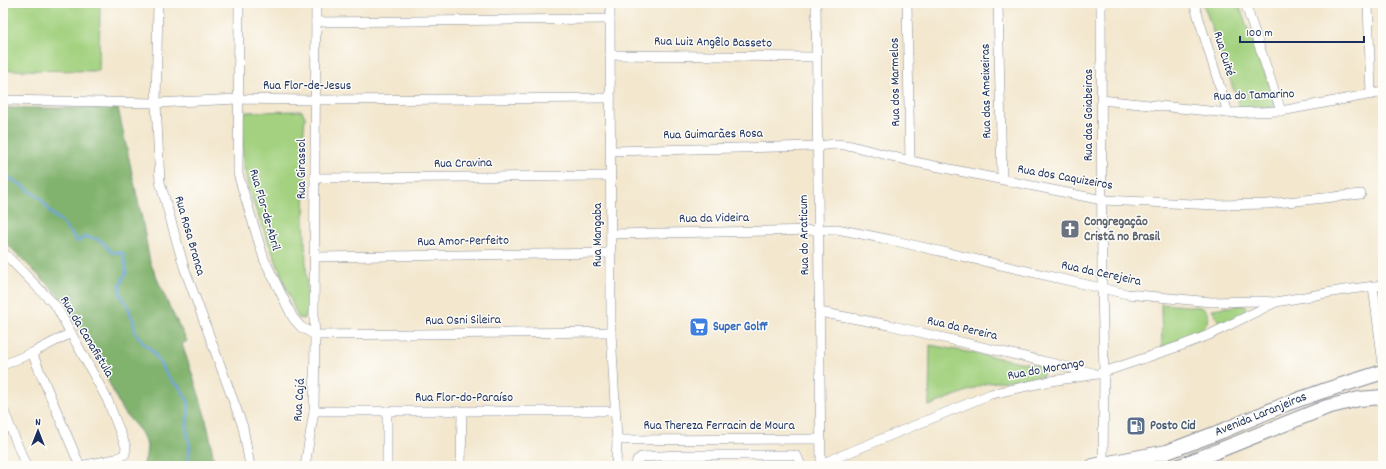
<svg xmlns="http://www.w3.org/2000/svg" width="1386" height="469" font-family="Dekko,sans-serif">
	<rect width="100%" height="100%" fill="#fdfcf7"/>
	<filter id="ink" filterUnits="userSpaceOnUse"><feTurbulence type="fractalNoise" baseFrequency=".025" numOctaves="2"/><feDisplacementMap in="SourceGraphic" scale="8" xChannelSelector="R" yChannelSelector="G"/><feConvolveMatrix kernelMatrix="1 2 1 2 8 2 1 2 1" color-interpolation-filters="sRGB"/></filter>
	<filter id="wash" filterUnits="userSpaceOnUse"><feTurbulence type="fractalNoise" baseFrequency=".012" numOctaves="4" result="noise"/><feDisplacementMap in="SourceGraphic" scale="16" xChannelSelector="R" yChannelSelector="G"/><feGaussianBlur stdDeviation="0.9" result="paint"/><feColorMatrix in="noise" values="0 0 0 0 0 0 0 0 0 0 0 0 0 0 0 0 0 1.4 0 .05"/><feComposite in="paint" operator="in"/></filter>
	<g filter="url(#wash)">
		<rect width="100%" height="100%" fill="#f3e7ce"/>
		<!-- green -->
		<g fill="#a3d17f" stroke="#5f806e">
			<path d="M3,3H100L99,71L3,70Z"/>
			<path d="M1203,3H1238L1275,100L1273,106L1269,108L1240,107L1238,102Z"/>
			<path d="M302,111L305,117L303,141L305,167L304,217L308,312L303,319L298,318L249,192L243,163L242,115L247,112Z"/>
			<path d="M1161,304L1200,307C1210,310 1210,322 1202,329L1162,348Z"/>
			<path d="M1242,305L1245,306L1247,310C1243,318 1228,321 1220,324L1212,309Z"/>
			<path d="M930,345L1042,366L1044,369L1043,376L1034,378L987,383L929,406Z"/>
		</g>
		<!-- forest -->
		<path fill="#82b36e" stroke="#4e7166" d="M3,108H118L142,219L150,262L169,306L187,341L182,344C196,386 210,422 214,466H143L146,456L147,445L141,432L122,410L99,361L59,296L3,240Z"/>
		<g fill="none" stroke-linecap="round" stroke-linejoin="round">
			<!-- stream -->
			<path stroke="#6da4db" stroke-width="2.5" d="M3,174L23,186L41,199L52,214L61,221L78,242L84,237C97,237 103,241 111,252L123,253L125,263L126,273L120,285V294L128,306L130,313L134,322L135,332L144,344L152,350L167,375L174,383L179,386L188,401L189,409L187,422V432L190,448L187,466"/>
		</g>
	</g>
	<g filter="url(#ink)">
		<g fill="none" stroke-linecap="round" stroke-linejoin="round">
			<!-- street casing -->
			<g stroke="#878b96" stroke-width="10">
				<g id="street">
					<path d="M158,3L156,103L160,182L184,267L243,427L250,466"/>
					<path d="M239,3L238,174L264,259L293,318L301,327L315,335"/>
					<path d="M610,3L611,332L617,440L616,466"/>
					<path d="M816,3L821,466"/>
					<path d="M907,3L910,161"/>
					<path d="M998,3L1002,179"/>
					<path d="M1101,3L1102,288L1104,372L1103,466"/>
					<path d="M1194,3L1228,113"/>
					<path d="M1245,3L1281,111"/>
					<path d="M1368,3L1371,95"/>
					<path d="M316,22L610,19"/>
					<path d="M610,55L816,57"/>
					<path d="M3,100L156,103L238,99L315,100L610,98"/>
					<path d="M1101,100L1228,113L1281,111L1383,92"/>
					<path d="M611,151L816,146L836,144L852,146L910,161L1102,200L1216,205L1268,204L1361,194"/>
					<path d="M315,178L611,176"/>
					<path d="M611,234L818,230L837,229L891,240L1127,294L1211,302L1257,301L1276,302L1344,290L1383,285"/>
					<path d="M3,252L56,306L107,399L126,447L125,454L116,459L80,466"/>
					<path d="M315,257L611,253"/>
					<path d="M1373,286L1383,364"/>
					<path d="M819,312L889,325L1093,373"/>
					<path d="M315,335L611,332"/>
					<path d="M32,353L80,466"/>
					<path d="M3,365L32,353L71,333"/>
					<path d="M3,409L26,466"/>
					<path d="M314,411H615"/>
					<path d="M617,440L821,439"/>
					<path d="M821,464L991,394L1051,381L1098,374L1180,346L1209,335L1276,302"/>
					<path d="M305,466L314,411L315,335L314,321L316,3"/>
					<path d="M387,466V411"/>
					<path d="M461,466L462,412"/>
					<path d="M636,466L637,460L641,457L680,455H793L797,456L801,466"/>
				</g>
			</g>
			<!-- primary casing -->
			<g stroke="#878b96" stroke-width="16">
				<g id="primary">
					<path d="M1093,466L1167,452L1222,431L1286,404L1323,391L1383,372"/>
					<path d="M1180,466L1327,407L1359,399L1383,397"/>
				</g>
			</g>
			<!-- street -->
			<use href="#street" stroke="#fff" stroke-width="9"/>
			<!-- primary -->
			<use href="#primary" stroke="#fff" stroke-width="14"/>
		</g>
	</g>
	<!-- icons -->
	<defs>
		<g id="church-square" transform="scale(1)"><rect x="-9" y="-9" width="18" height="18" rx="4" fill="#6b7280" stroke="#fdfcf7"/><path d="M-1.2-6h2.4v3.5h3.3v2.4h-3.3V6h-2.4V-.1h-3.3v-2.4h3.3Z" fill="#fff"/></g>
		<g id="supermarket-square" transform="scale(1)"><rect x="-9" y="-9" width="18" height="18" rx="4" fill="#3f7fe0" stroke="#fdfcf7"/><path d="M-6-5.5h2.5l.6 2H6L4.5 2H-2.5L-4.4-4H-6ZM-1.5 3.2a1.3 1.3 0 1 0 .1 0ZM3 3.2a1.3 1.3 0 1 0 .1 0Z" fill="#fff"/></g>
		<g id="fuel-square" transform="scale(1)"><rect x="-9" y="-9" width="18" height="18" rx="4" fill="#5c6f8a" stroke="#fdfcf7"/><path d="M-5.5-6h7V0h2V4h1.3V-2.5L3-4.5l.8-.8L6-3V5H2.5V1h-1V6h-7ZM-4.2-4.7v3.2H.2V-4.7Z" fill="#fff"/></g>
	</defs>
	<g fill-rule="evenodd">
		<use href="#church-square" x="1070" y="229"/>
		<use href="#supermarket-square" x="699" y="327"/>
		<use href="#fuel-square" x="1136" y="426"/>
	</g>
	<g text-anchor="middle" dominant-baseline="central" stroke-width="3" stroke-linejoin="round" paint-order="stroke">
		<!-- street labels -->
		<g font-size="13" fill="#1b2f5e" stroke="#fdfcf7">
			<text transform="translate(713 43) rotate(1)">Rua Luiz Angêlo Basseto</text>
			<text transform="translate(1223 54) rotate(73)">Rua Cuité</text>
			<text transform="translate(896 82) rotate(-91)">Rua dos Marmelos</text>
			<text x="307" y="86">Rua Flor-de-Jesus</text>
			<text transform="translate(987 91) rotate(-91)">Rua das Ameixeiras</text>
			<text transform="translate(1254 96) rotate(-2)">Rua do Tamarino</text>
			<text transform="translate(1089 115) rotate(-90)">Rua das Goiabeiras</text>
			<text transform="translate(713 135) rotate(-1)">Rua Guimarães Rosa</text>
			<text transform="translate(463 164) rotate(-1)">Rua Cravina</text>
			<text transform="translate(302 169) rotate(-90)">Rua Girassol</text>
			<text transform="translate(1065 178) rotate(10)">Rua dos Caquizeiros</text>
			<text transform="translate(264 210) rotate(74)">Rua Flor-de-Abril</text>
			<text transform="translate(714 219) rotate(-1)">Rua da Videira</text>
			<text transform="translate(598 235) rotate(-90)">Rua Mangaba</text>
			<text transform="translate(805 235) rotate(-91)">Rua do Araticum</text>
			<text transform="translate(189 236) rotate(74)">Rua Rosa Branca</text>
			<text transform="translate(463 242) rotate(-1)">Rua Amor-Perfeito</text>
			<text transform="translate(1101 274) rotate(12)">Rua da Cerejeira</text>
			<text transform="translate(463 321) rotate(-1)">Rua Osni Sileira</text>
			<text transform="translate(962 329) rotate(13)">Rua da Pereira</text>
			<text transform="translate(86 337) rotate(59)">Rua da Canafistula</text>
			<text transform="translate(1046 370) rotate(-10)">Rua do Morango</text>
			<text x="464" y="398">Rua Flor-do-Paraíso</text>
			<text transform="translate(300 400) rotate(-86)">Rua Cajá</text>
			<text transform="translate(1261 415) rotate(-22)">Avenida Laranjeiras</text>
			<text x="719" y="426">Rua Thereza Ferracin de Moura</text>
		</g>
		<!-- worship labels -->
		<g font-size="13" font-weight="bold" fill="#5b616d" stroke="#fdfcf7" text-anchor="start">
			<text x="1084" y="222">Congregação<tspan x="1084" dy="15">Cristã no Brasil</tspan></text>
		</g>
		<!-- shop labels -->
		<g font-size="13" font-weight="bold" fill="#366cbe" stroke="#fdfcf7" text-anchor="start">
			<text x="713" y="327">Super Golff</text>
		</g>
		<!-- service labels -->
		<g font-size="13" font-weight="bold" fill="#4e5e75" stroke="#fdfcf7" text-anchor="start">
			<text x="1150" y="426">Posto Cid</text>
		</g>
	</g>
	<!-- margin -->
	<rect width="1386" height="469" fill="none" stroke="#fdfcf7" stroke-width="16"/>
	<!-- north arrow -->
	<g transform="translate(38 431)" stroke="#fdfcf7" stroke-width="3" paint-order="stroke">
	<path d="M0-3L7 15L0 10L-7 15Z" fill="#1b2f5e"/>
	<text y="-6" font-size="11" font-weight="bold" text-anchor="middle" fill="#1b2f5e">N</text>
	</g>
	<!-- scale -->
	<path d="M1240 36v6h124v-6" fill="none" stroke="#1b2f5e" stroke-width="2"/>
	<text x="1246" y="36" font-size="12" fill="#1b2f5e" stroke="#fdfcf7" stroke-width="3" paint-order="stroke">100 m</text>
</svg>
